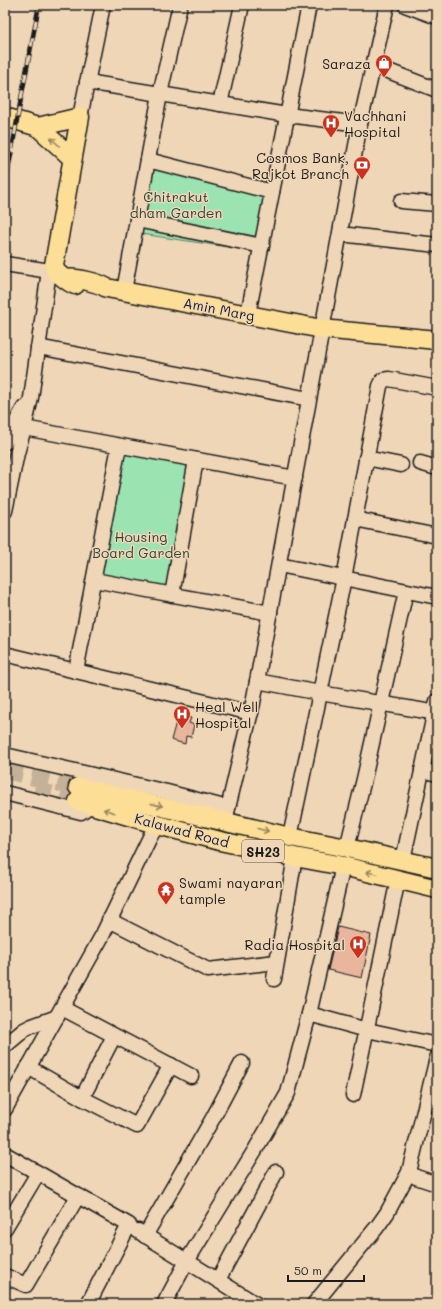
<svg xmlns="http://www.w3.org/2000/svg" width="442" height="1309" font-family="Mali,sans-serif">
	<rect width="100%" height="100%" fill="#efd6b7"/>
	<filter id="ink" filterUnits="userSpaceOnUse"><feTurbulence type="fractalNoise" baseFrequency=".025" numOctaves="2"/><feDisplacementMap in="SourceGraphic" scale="8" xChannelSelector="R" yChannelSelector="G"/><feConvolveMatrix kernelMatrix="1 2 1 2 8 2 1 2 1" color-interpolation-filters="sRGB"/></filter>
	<g filter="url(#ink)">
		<!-- green -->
		<g fill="#9be3b1" stroke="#5c8066">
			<path d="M148,160L272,192L260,252L135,233Z"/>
			<path d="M119,446L196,460L172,595L94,580Z"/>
		</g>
		<!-- building -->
		<g fill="#e9b59d" stroke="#1c1c1c">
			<path d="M178,715L191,718L189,723L194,725L191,737L186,736L185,744L171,740Z"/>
			<path d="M338,927L371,935L362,978L328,970Z"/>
		</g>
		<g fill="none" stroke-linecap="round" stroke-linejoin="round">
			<!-- major-tunnel -->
			<g stroke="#c5b198" stroke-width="18" stroke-dasharray="18 9" stroke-linecap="butt">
				<path d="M5,770L78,787"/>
				<path d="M34,790L78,801"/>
			</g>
			<!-- minor casing -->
			<g stroke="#1c1c1c" stroke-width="17">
				<g id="minor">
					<path d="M405,5L437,17"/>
					<path d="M373,65L437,90"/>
					<path d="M87,82L287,115L360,124"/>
					<path d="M220,104L242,5"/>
					<path d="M80,117L103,5"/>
					<path d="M148,160L272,192"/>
					<path d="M401,201L437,204"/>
					<path d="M137,220L262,246"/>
					<path d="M340,234L437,245"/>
					<path d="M5,264L56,272"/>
					<path d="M124,291L160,94L180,5"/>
					<path d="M248,314L309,5"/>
					<path d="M38,347L309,399"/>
					<path d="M24,428L295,478"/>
					<path d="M5,442L24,408"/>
					<path d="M366,458L401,465"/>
					<path d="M420,463L437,468"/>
					<path d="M5,511L17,453L24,428L31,398L49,271"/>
					<path d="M355,519L437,536"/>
					<path d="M279,565L437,597"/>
					<path d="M94,580L270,613"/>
					<path d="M172,595L196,460"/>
					<path d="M5,654L251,713"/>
					<path d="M76,671L119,446"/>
					<path d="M257,681L320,693L437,713"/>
					<path d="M5,755L167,792L228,808"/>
					<path d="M422,770L437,774"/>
					<path d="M5,793L81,812L91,805"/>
					<path d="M225,821L253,703L360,124L387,5"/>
					<path d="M290,837L344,578L380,386L383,380L389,379L437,388"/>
					<path d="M347,848L364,779L406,591"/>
					<path d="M403,860L437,701"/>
					<path d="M109,920L208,970L276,962"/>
					<path d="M274,979L295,857"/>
					<path d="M62,1008L191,1076"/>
					<path d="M309,1014L367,1030L437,1045"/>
					<path d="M5,1046L24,1030L32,1026L57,1017"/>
					<path d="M28,1067L82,1098L137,1126L171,1065"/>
					<path d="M353,1095L398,879"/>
					<path d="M82,1098L114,1036"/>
					<path d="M5,1109L102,936L151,835L158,825"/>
					<path d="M5,1154L129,1225L88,1304"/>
					<path d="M409,1172L416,1177L437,1184"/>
					<path d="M5,1228L38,1173"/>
					<path d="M138,1231L256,1304"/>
					<path d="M145,1236L213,1118L242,1063"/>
					<path d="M5,1276L26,1285L78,1196"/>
					<path d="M218,1280L276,1172"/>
					<path d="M164,1304L187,1261L255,1150L288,1093L309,1014L343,866"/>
					<path d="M314,1304L377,1227L387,1213L409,1172L437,1058"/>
				</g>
			</g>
			<!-- major casing -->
			<g stroke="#1c1c1c" stroke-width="21">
				<g id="major">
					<path d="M5,117L38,127L72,158"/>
					<path d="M38,127L80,117L54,265L56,272C62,276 68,283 75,285"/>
					<path d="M66,279C76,277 99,283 107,288L322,329L437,340"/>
					<path d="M78,787L290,837L347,848L437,868"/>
					<path d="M78,801L158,825L220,841L295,857L343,866L437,889"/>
				</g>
			</g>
			<!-- minor -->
			<use href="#minor" stroke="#efd6b7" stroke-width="14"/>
			<!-- major -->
			<use href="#major" stroke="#fcde96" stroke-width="18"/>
			<!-- rail casing -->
			<g stroke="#1c1c1c" stroke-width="4.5">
				<path id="rail" d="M5,188L20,104L39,5"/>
			</g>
			<!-- rail -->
			<use href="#rail" stroke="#efd6b7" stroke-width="3" stroke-dasharray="9" stroke-linecap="butt"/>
		</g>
		<!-- one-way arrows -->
		<defs><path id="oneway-shaft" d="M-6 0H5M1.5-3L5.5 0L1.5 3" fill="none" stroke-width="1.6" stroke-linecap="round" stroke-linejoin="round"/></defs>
		<g stroke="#97875f">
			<use href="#oneway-shaft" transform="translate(55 142) rotate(-138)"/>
			<use href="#oneway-shaft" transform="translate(157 805) rotate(13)"/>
			<use href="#oneway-shaft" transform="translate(109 811) rotate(-163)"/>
			<use href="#oneway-shaft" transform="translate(263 830) rotate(14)"/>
			<use href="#oneway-shaft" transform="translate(372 873) rotate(-166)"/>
		</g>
	</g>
	<!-- icons -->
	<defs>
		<g id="shop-pin" transform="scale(0.9)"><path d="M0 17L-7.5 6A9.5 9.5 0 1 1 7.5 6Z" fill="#c8321e" stroke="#efd6b7"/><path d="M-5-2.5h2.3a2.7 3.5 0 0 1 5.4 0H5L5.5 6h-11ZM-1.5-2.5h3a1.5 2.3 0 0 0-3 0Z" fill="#fff"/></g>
		<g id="hospital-pin" transform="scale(0.9)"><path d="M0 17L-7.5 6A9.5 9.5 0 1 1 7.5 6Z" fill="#c8321e" stroke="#efd6b7"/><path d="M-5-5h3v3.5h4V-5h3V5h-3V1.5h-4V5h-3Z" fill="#fff"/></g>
		<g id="bank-pin" transform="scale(0.9)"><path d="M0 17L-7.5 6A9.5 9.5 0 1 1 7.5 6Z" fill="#c8321e" stroke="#efd6b7"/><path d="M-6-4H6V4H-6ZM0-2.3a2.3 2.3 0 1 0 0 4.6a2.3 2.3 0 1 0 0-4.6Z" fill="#fff"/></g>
		<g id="temple-pin" transform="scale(0.9)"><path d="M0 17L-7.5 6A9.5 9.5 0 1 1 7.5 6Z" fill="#c8321e" stroke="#efd6b7"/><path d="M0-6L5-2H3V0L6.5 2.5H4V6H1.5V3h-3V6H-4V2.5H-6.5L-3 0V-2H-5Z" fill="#fff"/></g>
	</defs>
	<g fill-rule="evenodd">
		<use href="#shop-pin" x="384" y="63"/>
		<use href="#hospital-pin" x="331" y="123"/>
		<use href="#bank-pin" x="362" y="165"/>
		<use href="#hospital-pin" x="182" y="714"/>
		<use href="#temple-pin" x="166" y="890"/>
		<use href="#hospital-pin" x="358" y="944"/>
	</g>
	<g text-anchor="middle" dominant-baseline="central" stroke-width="3" stroke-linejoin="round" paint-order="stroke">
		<!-- shield labels -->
		<rect fill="#efd6b7" stroke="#5b544a" stroke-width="1" x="242" y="840" width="42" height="22" rx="3"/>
		<g font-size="13" font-weight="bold" fill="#1c1c1c">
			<text x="263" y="851">SH23</text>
		</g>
		<!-- poi labels -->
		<g font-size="14" fill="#1c1c1c" stroke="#efd6b7" text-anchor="end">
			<text x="371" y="63">Saraza</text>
			<text x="344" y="115" text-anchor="start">Vachhani<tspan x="344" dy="16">Hospital</tspan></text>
			<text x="349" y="157">Cosmos Bank,<tspan x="349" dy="16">Rajkot Branch</tspan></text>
			<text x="195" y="706" text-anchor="start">Heal Well<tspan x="195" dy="16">Hospital</tspan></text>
			<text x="179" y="882" text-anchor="start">Swami nayaran<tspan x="179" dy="16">tample</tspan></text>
			<text x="345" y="944">Radia Hospital</text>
		</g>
		<!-- park labels -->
		<g font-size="14" fill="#35443a" stroke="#efd6b7">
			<text x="176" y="196">Chitrakut<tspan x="176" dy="16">dham Garden</tspan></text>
			<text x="141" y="536">Housing<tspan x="141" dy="16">Board Garden</tspan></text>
		</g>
		<!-- street labels -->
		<g font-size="14" fill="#1c1c1c" stroke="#efd6b7">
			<text transform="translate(219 309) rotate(11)">Amin Marg</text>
			<text transform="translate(182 830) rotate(15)">Kalawad Road</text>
		</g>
	</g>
	<!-- margin -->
	<rect width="442" height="1309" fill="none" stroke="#efd6b7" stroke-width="20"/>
	<rect x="10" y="10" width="422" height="1289" fill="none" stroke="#1c1c1c" stroke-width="1.5" filter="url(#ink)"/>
	<!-- scale -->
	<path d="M288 1275v6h76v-6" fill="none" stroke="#1c1c1c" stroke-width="2"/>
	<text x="294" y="1275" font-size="12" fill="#1c1c1c" stroke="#efd6b7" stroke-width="3" paint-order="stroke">50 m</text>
</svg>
